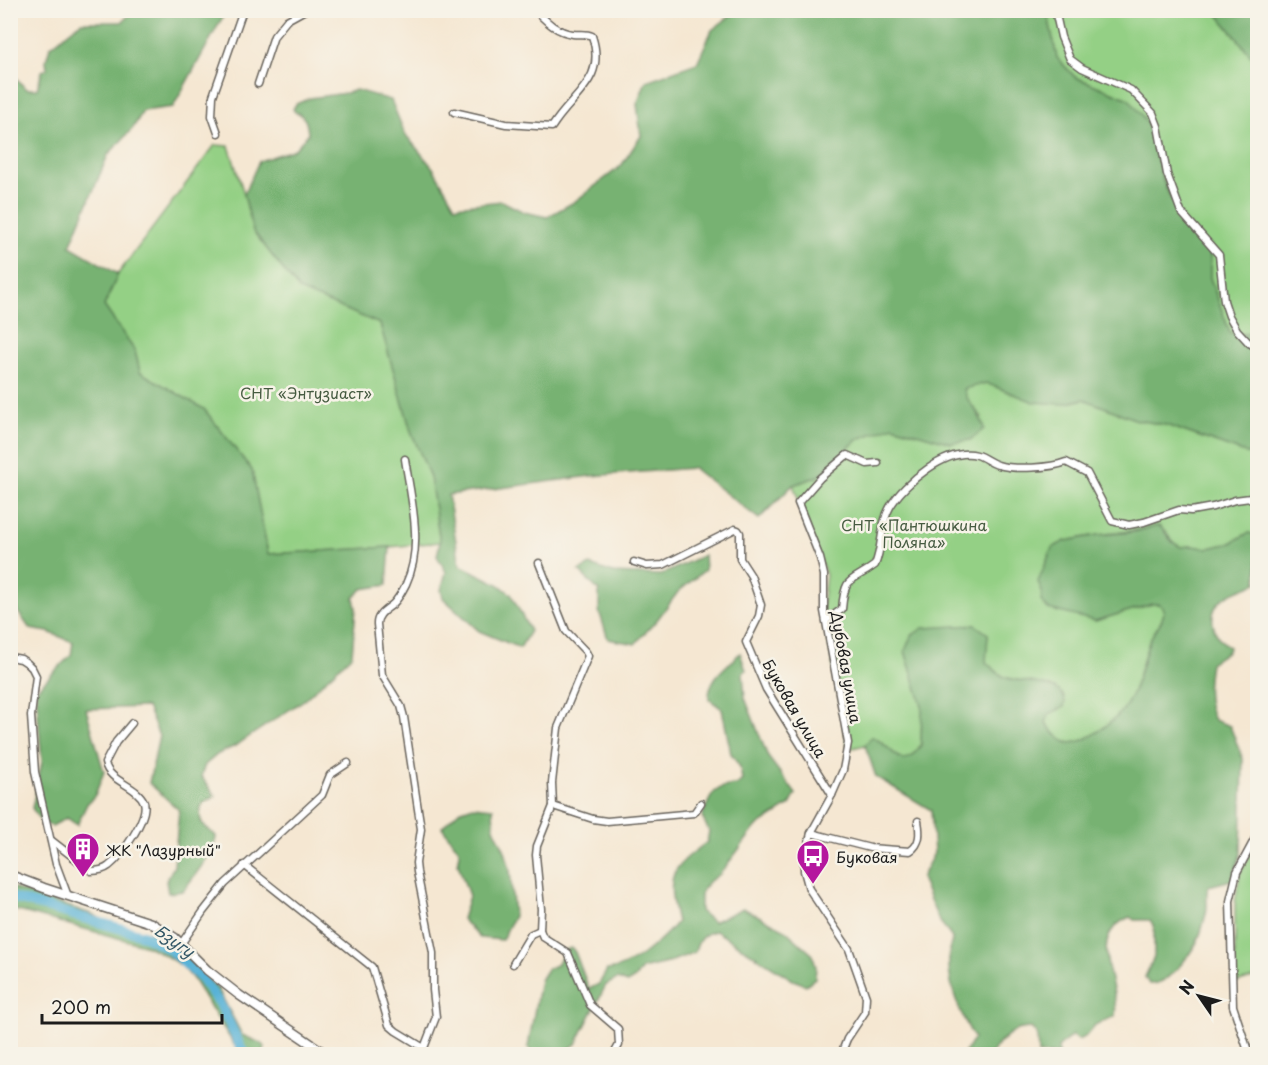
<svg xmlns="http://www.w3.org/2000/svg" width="1268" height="1065" font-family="'Playpen Sans',sans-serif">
	<rect width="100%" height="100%" fill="#f7f3e8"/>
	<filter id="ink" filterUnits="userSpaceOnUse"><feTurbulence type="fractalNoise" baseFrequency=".0167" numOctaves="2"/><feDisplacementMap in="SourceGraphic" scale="12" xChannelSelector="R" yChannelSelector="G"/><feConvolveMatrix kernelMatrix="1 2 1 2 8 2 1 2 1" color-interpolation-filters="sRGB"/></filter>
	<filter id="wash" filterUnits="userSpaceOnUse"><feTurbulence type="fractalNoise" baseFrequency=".008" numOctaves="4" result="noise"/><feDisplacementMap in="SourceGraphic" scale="24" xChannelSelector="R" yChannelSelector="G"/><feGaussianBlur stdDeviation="1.35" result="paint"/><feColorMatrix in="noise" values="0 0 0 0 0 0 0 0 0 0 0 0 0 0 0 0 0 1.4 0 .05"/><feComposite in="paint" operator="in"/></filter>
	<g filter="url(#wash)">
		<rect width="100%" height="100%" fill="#f5e7d2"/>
		<!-- green -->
		<g fill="#94d085" stroke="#587650" stroke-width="1.5">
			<path d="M1047,11H1215L1257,63V335L1230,333L1210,278V253L1184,228L1129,99L1075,77L1057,58Z"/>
			<path d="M215,145L229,146L244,194L253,231L299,290L380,324L411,431L430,477L440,542L390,547L268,554L252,470L204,409L140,372L135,351L104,306L118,274Z"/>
			<path d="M986,383C1018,396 1050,411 1084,399L1137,420L1166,425L1257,457V535L1248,533L1231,543L1209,548L1191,546L1181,547L1172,542L1166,531L1157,526C1122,535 1083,532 1052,548L1095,621L1152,604H1159L1164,609C1165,621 1153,631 1149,642C1141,663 1138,685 1127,704C1119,718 1082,748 1066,742C1058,739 1051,730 1046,723L1055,688L1004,677L985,662L988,634L975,625L905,651L922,705L921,745L913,756L904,760C891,754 885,742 872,737L865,745L848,749L822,607L826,575L793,485L819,476L858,439L893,426L951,443L982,417L967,401L964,389Z"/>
			<path d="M1257,842V977L1235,983V902L1240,873Z"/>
		</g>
		<!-- forest -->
		<g fill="#77b272" stroke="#4a6747" stroke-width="1.5">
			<path d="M133,11H226L173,107L143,111L133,128L108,155L70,246L118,274L104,306L135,351L140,372L204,409L252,470L268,554L390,547L387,585L362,589L354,598L356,608L352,655L304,700L235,746L218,754L205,765L201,776L215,796L202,804C197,823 202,824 216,836C216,851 192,878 183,891L168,893L166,881L174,866L179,810L149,783L159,736L147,707L86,709L104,772L95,795L87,804L77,825L67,818L52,826L42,823L32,808L42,762L36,690L71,655L73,642L48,632L30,629L18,612L11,592V72L26,89H37L42,71L47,69L46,60L50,47L81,22H122Z"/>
			<path d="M737,11H1047L1057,58L1075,77L1129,99L1147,122L1163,181L1184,228L1210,253V278L1230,333L1257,335V457L1166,425L1137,420L1084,399L1062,404L1034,402L986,383L964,389C968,407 981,411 984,429L970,440L951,443L893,426L858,439L819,476L793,485L759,519L693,468L591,476L448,495L460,565L498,584L511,594L530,631L520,648L479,631L443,598L441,590L446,572L437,556L440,542L430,477L411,431L380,324L299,290L253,231L244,194L259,161L295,149L308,134C307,123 306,116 295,112L293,109L296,104L310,98L346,93L356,90L391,100L405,134L433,168L455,206L502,201L524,212L547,217L574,202L621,166L641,136L637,104L646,81L697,63L712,30Z"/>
			<path d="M1215,11H1257V63Z"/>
			<path d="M1157,526L1161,527L1172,542L1181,547L1191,546L1209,548L1231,543L1248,533L1257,535V583C1237,591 1209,597 1213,624C1215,635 1220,640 1229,647L1228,651L1210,663C1207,683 1205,701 1214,720L1230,726L1243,759L1241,853L1232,880L1209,886C1204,895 1209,903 1206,913C1204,922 1201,935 1196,944C1187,958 1167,986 1149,984L1145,977L1154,957V927L1150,920H1134L1130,917C1084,936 1120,982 1115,1016L1095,1025L1085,1037L1078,1040L1072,1035L1058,1048L1059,1054H1038L1037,1034L1031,1028C1008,1029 1005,1038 990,1054H964L974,1038C962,1017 950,992 949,967C948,957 951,947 952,938L938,919L921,878L934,853L931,810L876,777L865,745L872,737C885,742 891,754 904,760L913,756L921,745L922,705L905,651L911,636L923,628L975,625L988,634L986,662C991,667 998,674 1004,677C1020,684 1072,680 1064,707L1049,714L1046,723C1051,730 1058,739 1066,742C1083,748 1119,718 1127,704C1138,685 1142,663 1149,642C1153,631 1165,621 1164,609L1159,604H1152L1095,621L1048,609L1041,601L1042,591L1038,582L1052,548L1065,541L1098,535L1134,532Z"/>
			<path d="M704,555L705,570L678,592L657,620L635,644L608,639L599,611V591L579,571L590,565L613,573L661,575Z"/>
			<path d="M740,653L746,670L743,673L745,698L768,757L796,794L790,805L756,827L720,874L707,883L700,895V911L713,922L743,908L784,929L813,955L816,967L815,978L806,985L793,980L716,931C703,933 698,940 695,952L667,963L642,969L635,978L627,983L617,979L606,985L576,1044L561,1054H534L528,1047L540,980L547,969L556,965L567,949L572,948L575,952L589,989L599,984L607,970C632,968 662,940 677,922C666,875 669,870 707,842L709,831L702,817C711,795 712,786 737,785L742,780L740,767L731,754L722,709L709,699C708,677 727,667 740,653Z"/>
			<path d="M473,806L493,808L494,828L505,851L510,870L514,916L502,940L480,938L462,919L469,896L458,864L459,850L442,827L459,811Z"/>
			<path d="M10,887L94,915L114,927L159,934L187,957L218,989L242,1035L258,1042L264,1046V1054H240L193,979L182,966L163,954L147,946L11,909Z"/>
		</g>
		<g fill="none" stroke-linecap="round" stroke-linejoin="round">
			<!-- river -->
			<path stroke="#59b2d7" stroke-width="10" d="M10,897L143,935L169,949L201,978L220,1004L244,1054"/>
		</g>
	</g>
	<g filter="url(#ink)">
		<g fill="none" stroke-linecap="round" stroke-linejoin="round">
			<!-- street casing -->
			<g stroke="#68635c" stroke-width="9">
				<g id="street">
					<path d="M1055,10L1061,37L1070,59L1082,68L1131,90L1153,113L1158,126L1167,174L1181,212L1219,255L1224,301L1229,316L1237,330L1249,343L1258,348"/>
					<path d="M258,84L274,36L287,20L305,10"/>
					<path d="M454,112L506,124L552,127C572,94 607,81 592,36C586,33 580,35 573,34C556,32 546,21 535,10"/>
					<path d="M218,133L212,116L213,96L243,10"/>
					<path d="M405,459C411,499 424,546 406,584C403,590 398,599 393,604C386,610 377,614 377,624L382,675L401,706L404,717L421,829L416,863L417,872L433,953V990L436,1017L424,1048"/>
					<path d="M634,562L647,566L663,565L735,529L738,530L740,533V559L751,576L761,605L759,616L746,642L766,689L832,795"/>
					<path d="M539,563L566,631L586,652L588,656L558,728L552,783L553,806L537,846L536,855L541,909L540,930L543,937L568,953L590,1005L618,1029L619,1045L614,1054"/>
					<path d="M827,620L842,609C845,574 851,583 875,565C883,546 880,524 890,507C904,483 947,447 977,455C984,457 990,463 998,465C1014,470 1051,468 1066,462L1087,473L1112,521L1129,525L1144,522L1179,510L1191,511L1213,507L1235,500L1258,497"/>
					<path d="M10,657L21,659L27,663L32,668L36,676L31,716L35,772L56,864L68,896"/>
					<path d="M553,806L593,819L607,821L694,813L701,803"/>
					<path d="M811,833L870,848L910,851C921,844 920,832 918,821"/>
					<path d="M51,840L91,871C97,871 104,870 109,866C121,857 149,817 144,802C137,785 109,782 105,763L116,742L132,723"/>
					<path d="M244,865L372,967L389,1025L396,1031L424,1048L423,1054"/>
					<path d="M181,944L203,912L225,884L322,795L330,775L348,763"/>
					<path d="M513,964L531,934L540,930"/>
					<path d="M841,1054L847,1039L865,1012L866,997L849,949L809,889L804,871V863L811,833L832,795L843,770L848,743L824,611V575L820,558L798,503L820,478L847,455L867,464L878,463"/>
					<path d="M1249,1054L1233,1006L1230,901L1237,872L1258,833"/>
				</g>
			</g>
			<!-- secondary casing -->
			<g stroke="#68635c" stroke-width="11">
				<path id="secondary" d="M10,875L44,888L151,923L175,938L207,970L239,995L326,1054"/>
			</g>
			<!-- street -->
			<use href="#street" stroke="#fff" stroke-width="6"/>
			<!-- secondary -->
			<use href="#secondary" stroke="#fff" stroke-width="8"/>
		</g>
	</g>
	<!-- icons -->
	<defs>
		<g id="building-pin" transform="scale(1.725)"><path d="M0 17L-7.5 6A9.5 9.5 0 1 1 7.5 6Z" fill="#b5179e" stroke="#f7f3e8"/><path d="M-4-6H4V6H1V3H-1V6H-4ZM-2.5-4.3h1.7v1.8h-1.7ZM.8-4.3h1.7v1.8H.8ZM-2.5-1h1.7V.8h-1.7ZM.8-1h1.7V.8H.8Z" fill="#fff"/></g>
		<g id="bus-pin" transform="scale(1.725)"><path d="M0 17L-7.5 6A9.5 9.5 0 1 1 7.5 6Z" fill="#b5179e" stroke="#f7f3e8"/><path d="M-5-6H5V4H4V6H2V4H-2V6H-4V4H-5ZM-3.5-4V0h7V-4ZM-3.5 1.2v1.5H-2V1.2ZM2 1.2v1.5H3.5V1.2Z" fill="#fff"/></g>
	</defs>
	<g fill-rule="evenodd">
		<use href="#building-pin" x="83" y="849"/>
		<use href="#bus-pin" x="813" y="856"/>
	</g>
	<g text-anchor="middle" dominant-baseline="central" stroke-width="5" stroke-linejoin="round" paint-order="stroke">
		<!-- park labels -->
		<g font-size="15" fill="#465b41" stroke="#f7f3e8">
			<text x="306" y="392">СНТ «Энтузиаст»</text>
			<text x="914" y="524">СНТ «Пантюшкина<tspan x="914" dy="17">Поляна»</tspan></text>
		</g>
		<!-- street labels -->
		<g font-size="15" fill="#1c1c1c" stroke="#f7f3e8">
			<text transform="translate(847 667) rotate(80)">Дубовая улица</text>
			<text transform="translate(795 708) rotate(60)">Буковая улица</text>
		</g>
		<!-- poi labels -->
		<g font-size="15" fill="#1c1c1c" stroke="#f7f3e8" text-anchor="start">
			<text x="106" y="849">ЖК "Лазурный"</text>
			<text x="836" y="856">Буковая</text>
		</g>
		<!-- water labels -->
		<g font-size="16" font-style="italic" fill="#345867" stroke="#f7f3e8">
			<text transform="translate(175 940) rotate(35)">Бзугу</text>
		</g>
	</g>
	<!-- margin -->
	<rect width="1268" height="1065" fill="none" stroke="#f7f3e8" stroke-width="36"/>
	<!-- north arrow -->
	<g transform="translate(1199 996) rotate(305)" stroke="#f7f3e8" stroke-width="4.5" paint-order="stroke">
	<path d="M0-4.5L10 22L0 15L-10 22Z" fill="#1c1c1c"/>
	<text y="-9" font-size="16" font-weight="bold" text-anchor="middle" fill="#1c1c1c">N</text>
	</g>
	<!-- scale -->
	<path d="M42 1014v9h180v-9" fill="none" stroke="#1c1c1c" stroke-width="3"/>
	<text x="51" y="1014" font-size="18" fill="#1c1c1c" stroke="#f7f3e8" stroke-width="4.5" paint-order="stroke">200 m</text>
</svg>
